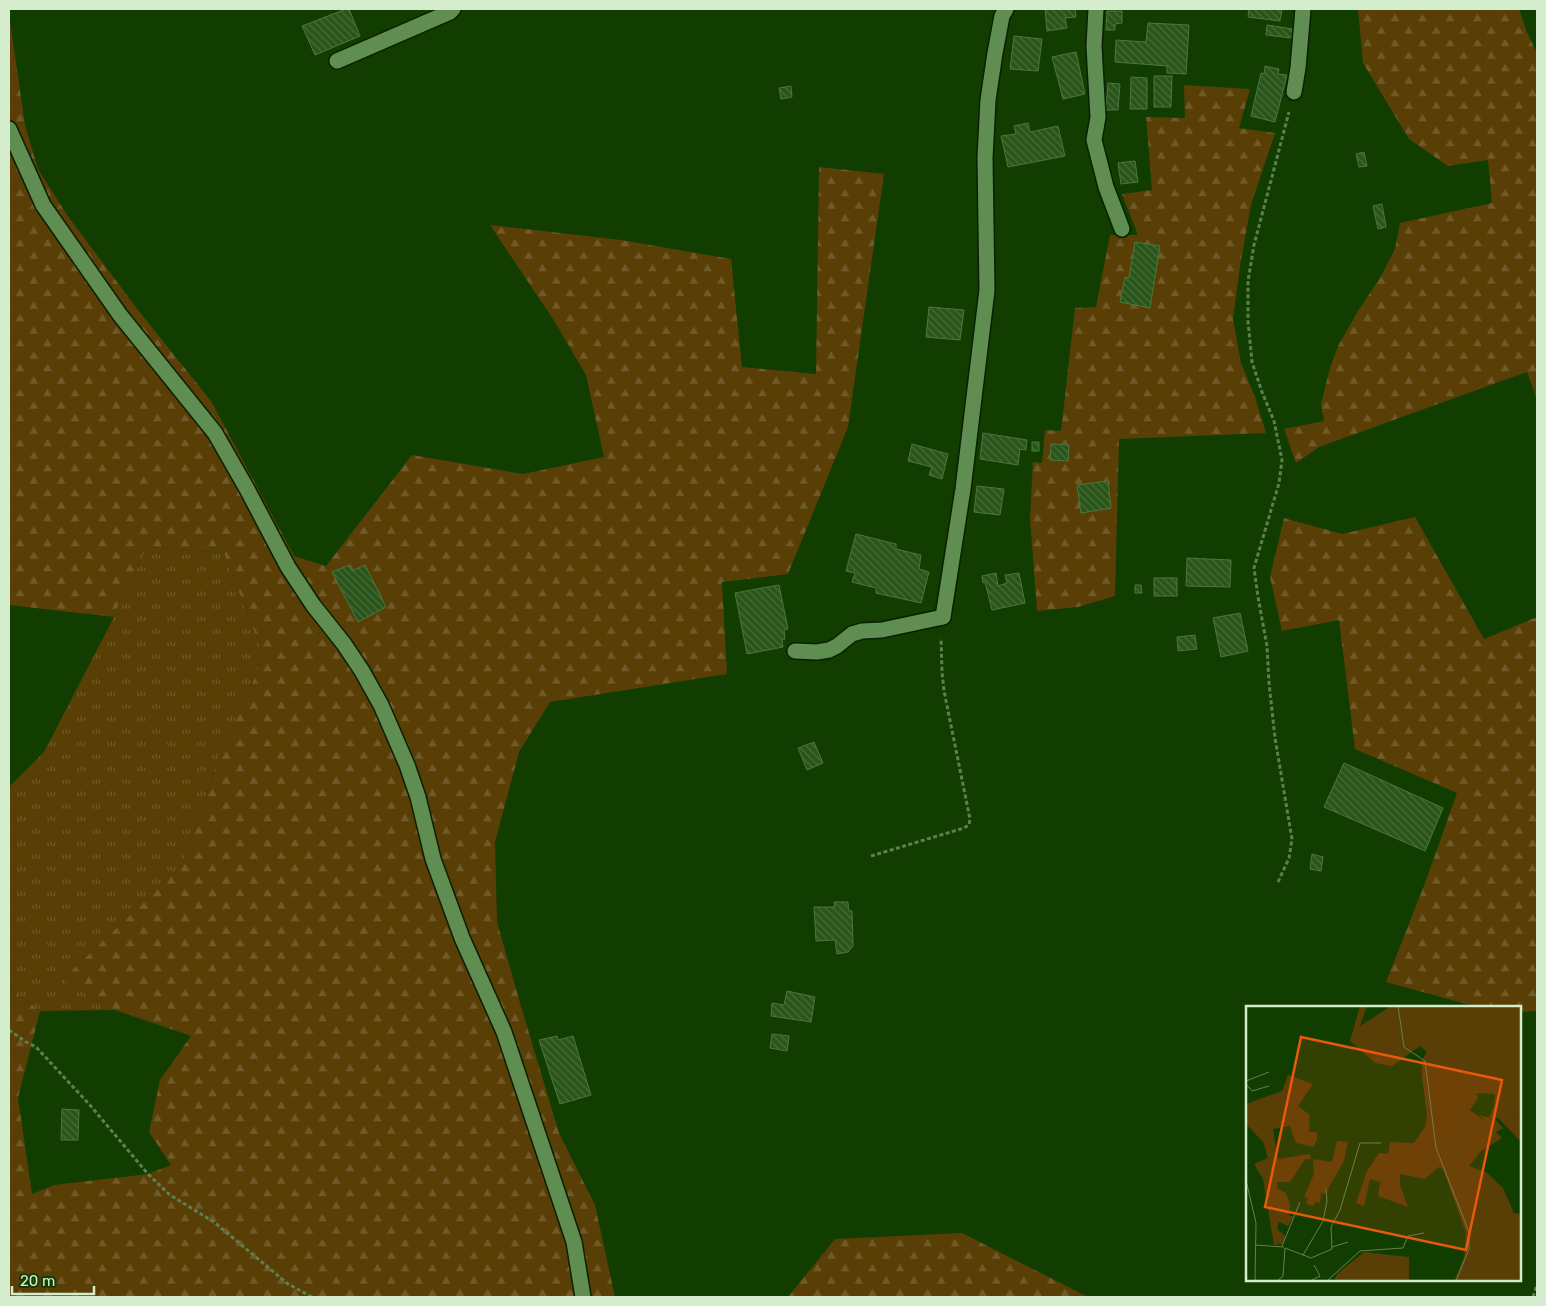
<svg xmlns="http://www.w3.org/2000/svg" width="1546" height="1306" font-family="Rubik,sans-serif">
	<defs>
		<pattern id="grass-tufts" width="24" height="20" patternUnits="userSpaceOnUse" patternTransform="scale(1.25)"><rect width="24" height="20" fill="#593e06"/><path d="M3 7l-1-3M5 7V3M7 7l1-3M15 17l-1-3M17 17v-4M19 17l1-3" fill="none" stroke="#705a29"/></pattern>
		<pattern id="forest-firs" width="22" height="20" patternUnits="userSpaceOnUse" patternTransform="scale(1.25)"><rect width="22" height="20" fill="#593e06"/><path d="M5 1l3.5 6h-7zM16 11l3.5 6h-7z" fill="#705a29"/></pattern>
		<pattern id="building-back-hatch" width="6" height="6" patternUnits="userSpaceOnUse" patternTransform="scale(1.25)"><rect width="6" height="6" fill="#29541a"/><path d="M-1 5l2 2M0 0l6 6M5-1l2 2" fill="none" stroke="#476d3a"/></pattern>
	</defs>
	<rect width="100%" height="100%" fill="#123d00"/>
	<!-- grass -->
	<path fill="url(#grass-tufts)" d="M147,547L224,553L264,657L221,752L182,866L63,980L115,1010L40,1011L9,988V787L44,752L114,617L120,601Z"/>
	<!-- forest -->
	<g fill="url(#forest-firs)">
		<path d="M1358,9H1519L1526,30L1537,53V399L1527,372L1319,447L1296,463L1284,429L1324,421L1321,404L1330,368L1338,346L1358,311L1380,278L1395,249L1400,223L1492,203L1488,160L1448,166L1409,139L1363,63Z"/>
		<path d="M9,14L25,125L38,169L67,215L138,310L211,401L294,556L326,566L412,455L523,474L604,457L586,375L553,319L490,225L621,240L731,259L742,367L816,374L819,167L884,174L848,427L788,574L722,582L727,674L550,702L519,752L495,842L497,922L520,1003L559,1133L595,1205L615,1297H9V988L40,1011L18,1098L32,1194L54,1185L148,1174L171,1165L149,1132L160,1080L191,1036L115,1010L62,980L182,866L221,752L264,657L224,553L147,547L120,601L114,617L9,605Z"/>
		<path d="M1184,85L1250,89L1239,128L1275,133L1251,205L1240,266L1233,319L1241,363L1255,397L1266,433L1119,439L1115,596L1078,607L1037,611L1030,518L1033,462L1042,463L1045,430L1061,431L1075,308L1096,307L1110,235H1138L1122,194L1152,190L1146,117L1185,118Z"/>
		<path d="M1415,517L1484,639L1537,617V1011L1520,1012V1007H1477L1386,982L1425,883L1457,793L1355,749L1339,620L1282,631L1270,577L1284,518L1342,534Z"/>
		<path d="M962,1233L1088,1297H788L835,1239Z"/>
	</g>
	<!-- building -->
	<g fill="url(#building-back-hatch)" stroke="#4b783d">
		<path d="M346,9H349L360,36L315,55L302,26Z"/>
		<path d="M1045,9H1075L1076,17L1065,18L1067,28L1047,31Z"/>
		<path d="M1249,9H1282L1280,21L1248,17Z"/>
		<path d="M1107,11H1122V23L1115,24V30H1106Z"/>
		<path d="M1148,23L1189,25L1186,74L1167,73V66L1115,62L1116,40L1146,42Z"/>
		<path d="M1267,25L1293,29L1292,38L1266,35Z"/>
		<path d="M1014,36L1042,39L1038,71L1010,69Z"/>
		<path d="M1076,52L1085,94L1063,99L1052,57Z"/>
		<path d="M1265,66L1279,69L1278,74L1287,75L1275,122L1251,116L1261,73L1264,74Z"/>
		<path d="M1154,76H1172L1171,107H1154Z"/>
		<path d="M1131,77L1147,78V109H1130Z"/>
		<path d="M1108,83L1120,84L1118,110H1106Z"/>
		<path d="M791,86L792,97L781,99L779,88Z"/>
		<path d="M1028,123L1030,132L1058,126L1065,156L1008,167L1001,136L1016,134L1014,126Z"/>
		<path d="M1364,152L1367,166L1359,167L1356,154Z"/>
		<path d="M1135,161L1138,182L1121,184L1118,163Z"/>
		<path d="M1382,204L1386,227L1378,229L1373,206Z"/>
		<path d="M1135,242L1160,246L1150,308L1120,302L1125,277L1129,278Z"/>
		<path d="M929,307L964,310L960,340L926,337Z"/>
		<path d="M983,433L1027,440L1026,450L1020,449L1018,465L980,459Z"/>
		<rect x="1032" y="442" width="7" height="9"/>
		<path d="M912,444L948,454L942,479L929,475L932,467L908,461Z"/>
		<path d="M1051,444L1069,445L1068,461L1050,460Z"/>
		<path d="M1108,481L1111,508L1081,513L1077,485Z"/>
		<path d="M977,486L1004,489L1000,515L974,512Z"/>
		<path d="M856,534L896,544V549L921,555L919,569L929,572L921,603L876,593V588L852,582L855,573L846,571Z"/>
		<path d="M1187,558L1231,560L1230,587L1186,586Z"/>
		<path d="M349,565L352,571L365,565L386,607L358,622L332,572Z"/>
		<path d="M996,573L998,586L1007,583L1005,575L1019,573L1025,603L992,610L985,582L983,583L982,576Z"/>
		<rect x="1154" y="578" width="23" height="18"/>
		<path d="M779,585L788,629L784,630L785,639L782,640L783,647L747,654L735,593Z"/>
		<path d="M1135,585H1141L1142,593H1135Z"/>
		<path d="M1240,613L1248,651L1221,657L1213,618Z"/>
		<path d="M1195,635L1197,649L1178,651L1177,637Z"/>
		<path d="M814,742L823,763L807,770L798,748Z"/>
		<path d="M1344,763L1443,808L1425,851L1324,807Z"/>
		<path d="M1312,854L1323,857L1321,871L1310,869Z"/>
		<path d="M834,902H848L849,911H852L853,946L848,952L837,954L835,940L816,941L814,907H835Z"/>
		<path d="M787,991L815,997L811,1022L771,1016L772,1003L784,1005Z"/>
		<path d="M772,1034L789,1036L787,1051L770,1048Z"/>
		<path d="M557,1036L558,1040L573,1036L591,1095L560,1104L539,1040Z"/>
		<path d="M62,1109L79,1110L78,1140H61Z"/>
	</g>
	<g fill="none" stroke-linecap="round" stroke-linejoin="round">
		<!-- lane casing -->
		<g stroke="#092003" stroke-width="18">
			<g id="lane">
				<path d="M1294,92L1298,68L1303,9"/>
				<path d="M795,651L817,652L829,650L837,646L852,634L862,631L882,630L943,617"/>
			</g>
		</g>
		<!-- street casing -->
		<g stroke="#092003" stroke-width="18">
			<g id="street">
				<path d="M1096,9L1094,46L1098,117L1094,140L1106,187L1122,229"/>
				<path d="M337,61L450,12L453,9"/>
				<path d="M9,129L43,205L120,315L215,433L247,489L288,567L313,605L344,644L362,671L381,705L407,765L418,797L433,859L462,938L504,1032L574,1242L583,1297"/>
				<path d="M943,617L963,489L987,290L985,158L988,100L995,53L1002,16L1006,9"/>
			</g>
		</g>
		<!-- path -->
		<g stroke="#5c804e" stroke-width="3" stroke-dasharray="4 2.5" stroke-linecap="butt">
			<path d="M871,856L964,828L969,825L970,819L944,691L942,672L941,638"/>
			<path d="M1278,882L1289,858L1292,839L1275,738L1269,683L1267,646L1258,597L1254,568L1279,483L1282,460L1274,421L1262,392L1252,362L1248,321V281L1254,245L1289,112"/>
			<path d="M9,1030L26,1042L36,1047L89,1104L148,1174L170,1195L214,1222L288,1284L312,1297"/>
			<path d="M1533,1297L1537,1285"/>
		</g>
		<!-- lane -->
		<use href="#lane" stroke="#608d52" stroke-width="15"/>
		<!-- street -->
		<use href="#street" stroke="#608d52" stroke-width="15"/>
	</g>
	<!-- overview -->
	<g transform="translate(1246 1006)">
		<rect width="275" height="275" fill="#123d00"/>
		<path d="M272,93H275V136L257,117L274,108ZM233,109L249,113L257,122L250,126L256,132L235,145L216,169L206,166L204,151L220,126L239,115Z" fill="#593e06"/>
		<path d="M114,0H121L114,20L145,0H275L274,108L257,117L251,111L247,115L243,111L248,100L249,88L230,87L232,92L224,104L239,115L220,126L204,151L206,166L216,169L222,160L240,166L257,182L268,207L275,208V275H208L218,251L220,227L197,163L193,161L179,173L154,168V179L162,201L132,190L134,176L124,173L118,200L110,197L121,165L133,147L142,148L144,136L168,137L179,121L181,110L176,71V54L181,46L174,40L146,60L129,57L104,35ZM42,69L67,78L52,100L64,109L63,126H71V134L67,141L50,137L44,120L27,123L32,153L64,148L65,153H59L44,176H31V182L40,187L44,198L43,210H48L42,220L33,216L31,223L40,231L36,238L28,239L17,173L8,158L22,152L17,136L0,118V98L36,85ZM91,135L102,136L98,155L79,188L75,187L74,197L69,196L68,200L60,198L62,193L58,191L68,168L67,153L86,156ZM118,246L163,251V275H88L91,268Z" fill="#593e06"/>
		<path fill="none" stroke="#608352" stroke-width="1" d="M152,0L158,41L179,55L190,142L223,226V243L210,275M0,75L23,66M0,78L6,85L23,80M0,174L10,217L9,275M9,239L38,241M36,240L54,196M86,241L102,236M57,249L77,215L81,195L80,183M31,275L37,270L39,242L65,252L86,243L85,221L94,204L114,137H135M64,275L74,270L68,259M81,275L114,245L157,242L162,230L178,227"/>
		<path fill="#e8590c" fill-opacity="0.15" stroke="#e8590c" stroke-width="2.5" d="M55,31L256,74L220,244L19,201Z"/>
		<rect width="275" height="275" fill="none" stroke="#d4edcd" stroke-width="2.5"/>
	</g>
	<!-- border -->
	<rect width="1546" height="1306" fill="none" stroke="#d4edcd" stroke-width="20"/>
	<!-- scale -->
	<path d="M12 1286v8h82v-8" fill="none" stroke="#d4edcd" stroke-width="2.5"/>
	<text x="20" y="1286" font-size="15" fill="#d4edcd" stroke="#123d00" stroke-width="4" paint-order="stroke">20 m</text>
</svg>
